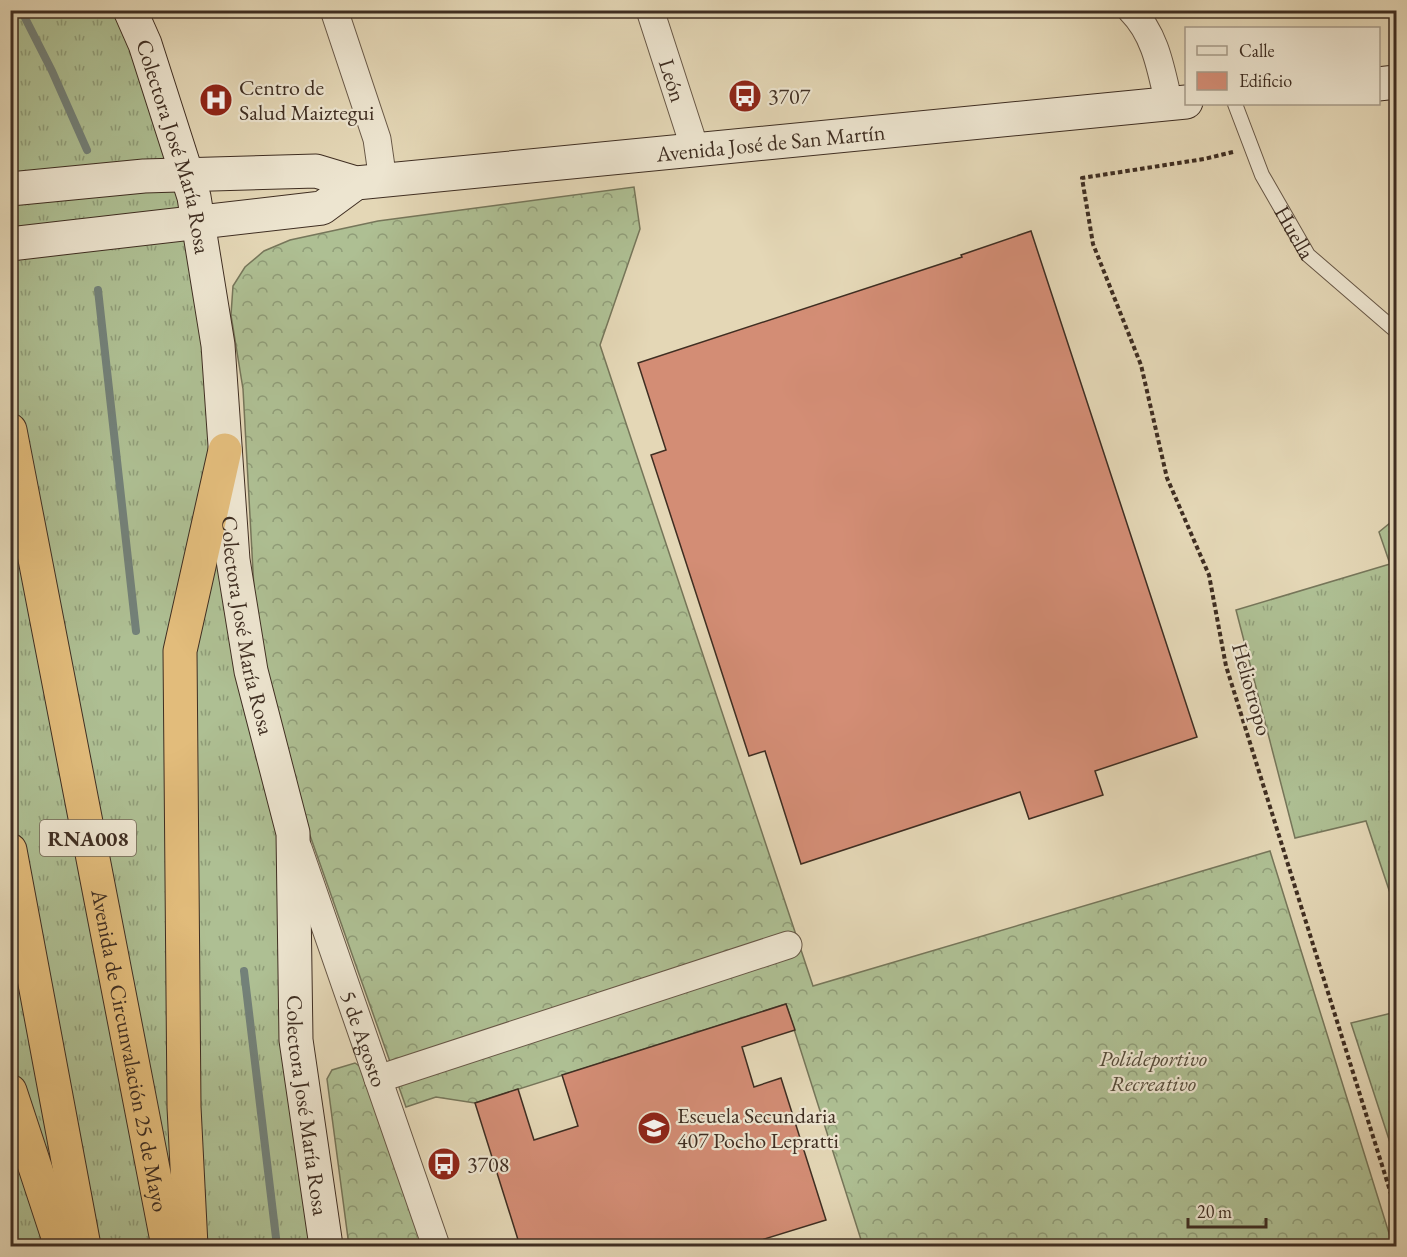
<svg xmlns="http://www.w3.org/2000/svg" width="1407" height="1257" font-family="'EB Garamond',serif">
	<defs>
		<pattern id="grass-tufts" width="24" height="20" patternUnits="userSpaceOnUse" patternTransform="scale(1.5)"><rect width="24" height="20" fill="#aebf93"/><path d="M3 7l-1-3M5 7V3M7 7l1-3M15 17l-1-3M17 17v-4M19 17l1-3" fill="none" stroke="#8f9c78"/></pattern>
		<pattern id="forest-crowns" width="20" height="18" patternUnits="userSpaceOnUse" patternTransform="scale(1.5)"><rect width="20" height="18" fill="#aebf93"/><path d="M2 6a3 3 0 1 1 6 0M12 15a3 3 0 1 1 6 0" fill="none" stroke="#8f9c78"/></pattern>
	</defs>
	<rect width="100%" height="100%" fill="#e4d7b6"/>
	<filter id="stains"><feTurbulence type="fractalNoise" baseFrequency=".00333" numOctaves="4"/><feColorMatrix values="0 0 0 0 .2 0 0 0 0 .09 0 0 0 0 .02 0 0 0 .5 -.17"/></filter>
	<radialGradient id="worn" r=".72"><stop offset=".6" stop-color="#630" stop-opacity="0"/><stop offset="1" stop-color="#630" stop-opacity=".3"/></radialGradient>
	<!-- grass -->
	<g fill="url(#grass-tufts)" stroke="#76765a" stroke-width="1.5">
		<path d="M10,11H130L188,175L272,758L326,1246H11Z"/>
		<path d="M1396,518V911L1366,821L1295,838L1236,610L1390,564L1379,532Z"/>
		<path d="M1396,1012V1161L1351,1023Z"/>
	</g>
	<!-- forest -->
	<g fill="url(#forest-crowns)" stroke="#76765a" stroke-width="1.5">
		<path d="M634,187L640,229L600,345L813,986L1270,851L1393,1246H863L786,1004L475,1103L436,1097L406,1107L295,793L256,626L243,389L231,315L233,286L245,267L264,251L290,240L378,221Z"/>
		<path d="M355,1063L365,1070L428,1246H349L327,1079L332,1070Z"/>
	</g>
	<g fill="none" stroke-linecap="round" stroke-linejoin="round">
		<!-- stream -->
		<g stroke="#738179" stroke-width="8">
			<path d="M21,10L52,71L87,150"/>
			<path d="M98,290L136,631"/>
			<path d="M244,971L277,1246"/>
		</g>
	</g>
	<!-- building -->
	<g fill="#d38d75" stroke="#3f2e22" stroke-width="1.5">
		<path d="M1031,231L1197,737L1095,771L1103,795L1029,819L1020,792L801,864L765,751L749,756L651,455L666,450L638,363L962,257L961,255Z"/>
		<path d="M786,1004L795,1030L742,1047L754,1087L781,1078L826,1220L742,1246H520L475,1103L518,1089L534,1140L578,1126L562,1075Z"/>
	</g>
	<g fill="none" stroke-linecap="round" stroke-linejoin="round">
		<!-- lane casing -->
		<g stroke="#685847" stroke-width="16">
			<g id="lane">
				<path id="s1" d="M1235,104L1262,175L1308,255L1396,331"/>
			</g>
		</g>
		<!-- street casing -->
		<g stroke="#685847" stroke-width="29">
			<g id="street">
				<path d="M334,10L377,139L383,181"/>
				<path id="s2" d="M650,10L695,149"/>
				<path d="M1131,10C1156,35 1161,70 1169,104"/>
				<path id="s3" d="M298,848L436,1246"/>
				<path d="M378,1079L788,945"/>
			</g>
		</g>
		<!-- secondary casing -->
		<g stroke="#3f2e22" stroke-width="35">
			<g id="secondary">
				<path id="s4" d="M130,10L145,44L194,197L218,345L233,560L251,671L293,833L296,1040L326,1246"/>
				<path d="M1378,84L1396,82"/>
				<path id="s5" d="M10,189L144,176L316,171L356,183L1186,102"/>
				<path d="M10,244L322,208L356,183"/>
			</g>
		</g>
		<!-- highway casing -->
		<g stroke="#3f2e22" stroke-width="35">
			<g id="highway">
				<path id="s6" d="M10,430L168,1246"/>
				<path d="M10,850L84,1246"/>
				<path d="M10,1091L61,1246"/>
				<path d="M191,1246L184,1107L180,651L225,450"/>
			</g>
		</g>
		<!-- path -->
		<path stroke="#3f2e22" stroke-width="4" stroke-dasharray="4.5 3" stroke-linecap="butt" d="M1233,152L1204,159L1082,178L1093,244L1141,365L1167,478L1209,575L1226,666L1396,1210"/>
		<!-- lane -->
		<use href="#lane" stroke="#ede5d0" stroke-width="14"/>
		<!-- street -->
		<use href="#street" stroke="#ede5d0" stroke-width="27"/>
		<!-- secondary -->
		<use href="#secondary" stroke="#ede5d0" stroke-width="33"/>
		<!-- highway -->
		<use href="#highway" stroke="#e2bc7b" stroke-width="33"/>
	</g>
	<!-- icons -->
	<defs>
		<g id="bus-disc" transform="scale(1.725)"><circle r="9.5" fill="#8f2418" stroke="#ede5d0"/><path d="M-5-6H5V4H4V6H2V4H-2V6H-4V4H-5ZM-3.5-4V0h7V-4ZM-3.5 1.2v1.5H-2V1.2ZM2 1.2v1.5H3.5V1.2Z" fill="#fff"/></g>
		<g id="hospital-disc" transform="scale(1.725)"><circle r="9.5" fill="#8f2418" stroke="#ede5d0"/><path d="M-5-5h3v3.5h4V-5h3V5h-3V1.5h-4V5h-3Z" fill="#fff"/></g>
		<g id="school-disc" transform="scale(1.725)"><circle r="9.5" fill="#8f2418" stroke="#ede5d0"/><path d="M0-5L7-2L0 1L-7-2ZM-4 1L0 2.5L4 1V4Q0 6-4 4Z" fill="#fff"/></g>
	</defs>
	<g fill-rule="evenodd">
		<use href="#bus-disc" x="745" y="96"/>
		<use href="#hospital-disc" x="216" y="100"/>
		<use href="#school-disc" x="654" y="1128"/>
		<use href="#bus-disc" x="444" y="1164"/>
	</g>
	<g text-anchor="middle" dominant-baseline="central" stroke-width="4.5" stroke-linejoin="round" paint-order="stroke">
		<!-- shield labels -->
		<rect fill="#ede5d0" stroke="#736556" stroke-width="1.5" x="40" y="820" width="96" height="36" rx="4.5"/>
		<g font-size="21" font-weight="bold" fill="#3f2e22">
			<text x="88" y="838">RNA008</text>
		</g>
		<!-- street labels -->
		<g font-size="22" fill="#3f2e22" stroke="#ede5d0">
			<text stroke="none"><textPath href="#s2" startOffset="74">León</textPath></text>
			<text stroke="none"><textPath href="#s5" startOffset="765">Avenida José de San Martín</textPath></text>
			<text stroke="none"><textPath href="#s4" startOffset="144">Colectora José María Rosa</textPath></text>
			<text stroke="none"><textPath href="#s1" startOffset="142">Huella</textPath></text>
			<text stroke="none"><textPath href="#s4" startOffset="630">Colectora José María Rosa</textPath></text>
			<text transform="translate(1252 689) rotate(74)">Heliotropo</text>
			<text stroke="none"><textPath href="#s3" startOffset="202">5 de Agosto</textPath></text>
			<text stroke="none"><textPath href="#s6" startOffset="632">Avenida de Circunvalación 25 de Mayo</textPath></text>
			<text stroke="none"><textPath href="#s4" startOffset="1116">Colectora José María Rosa</textPath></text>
		</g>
		<!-- poi labels -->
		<g font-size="22" fill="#3f2e22" stroke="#ede5d0" text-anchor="start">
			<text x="239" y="87">Centro de<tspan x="239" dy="25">Salud Maiztegui</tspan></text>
			<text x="768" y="96">3707</text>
			<text x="677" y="1115">Escuela Secundaria<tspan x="677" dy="25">407 Pocho Lepratti</tspan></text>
			<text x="467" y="1164">3708</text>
		</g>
		<!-- park labels -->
		<g font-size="22" font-style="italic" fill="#554b39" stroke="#ede5d0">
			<text x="1153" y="1058">Polideportivo<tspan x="1153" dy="25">Recreativo</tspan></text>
		</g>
	</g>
	<!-- margin -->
	<rect width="1407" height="1257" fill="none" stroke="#e4d7b6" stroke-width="36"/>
	<rect x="12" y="12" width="1383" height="1233" fill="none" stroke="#3f2e22" stroke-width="3"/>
	<rect x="18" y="18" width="1371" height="1221" fill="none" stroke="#3f2e22" stroke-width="1.5"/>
	<!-- legend -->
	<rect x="1185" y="27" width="195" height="78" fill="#ede5d0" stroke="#a79c8a" stroke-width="1.5"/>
	<rect x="1197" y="46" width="30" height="9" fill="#ede5d0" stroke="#a79c8a" stroke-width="1.5"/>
	<text x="1239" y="57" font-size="18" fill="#3f2e22">Calle</text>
	<rect x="1197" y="72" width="30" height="18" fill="#d38d75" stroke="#a79c8a" stroke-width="1.5"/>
	<text x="1239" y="87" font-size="18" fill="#3f2e22">Edificio</text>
	<!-- scale -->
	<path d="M1188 1218v9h78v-9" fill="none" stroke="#3f2e22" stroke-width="3"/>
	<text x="1197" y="1218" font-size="18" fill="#3f2e22" stroke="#ede5d0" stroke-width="4.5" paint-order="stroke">20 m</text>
	<rect width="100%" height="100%" filter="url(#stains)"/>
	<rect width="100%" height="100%" fill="url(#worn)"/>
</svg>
